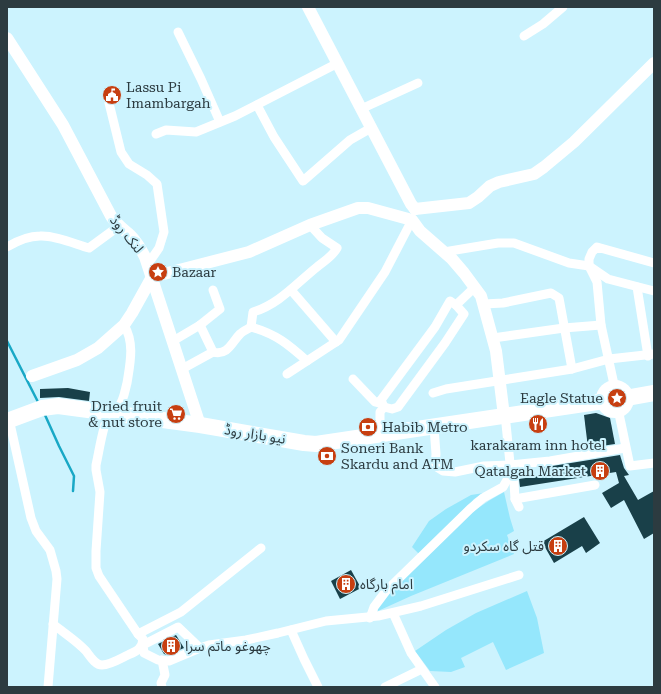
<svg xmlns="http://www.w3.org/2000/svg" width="661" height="694" font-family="'Roboto Serif','Noto Sans Arabic',serif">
	<rect width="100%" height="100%" fill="#ccf3fe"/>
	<!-- green -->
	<g fill="#95e7fc">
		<path d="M504,492L510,518L514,531L507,535L514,554L411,596L378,611L377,607C416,565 453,519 504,492Z"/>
		<path d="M484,493L474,499L458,518L420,555L412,547L429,521L446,509L471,495Z"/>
		<path d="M527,591L537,618L544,653L506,670L493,642L461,658L465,667L451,672L430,671L415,651L446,630L476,613Z"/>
	</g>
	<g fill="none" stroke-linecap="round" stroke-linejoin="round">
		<!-- stream -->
		<g stroke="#19a8c6" stroke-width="2.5">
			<path d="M7,341L38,402"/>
			<path d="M45,415L59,446L74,476L73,491"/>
		</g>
	</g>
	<!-- building -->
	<g fill="#194049">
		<path d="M68,388L90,392L89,401L59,397L40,398V389Z"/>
		<path d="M596,413L610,418L615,444L588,448L584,415Z"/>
		<path d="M620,455L624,468L629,475L624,476L638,500L654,491V533L644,539L624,500L611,508L602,493L619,483L616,472L520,487L519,479L539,476L540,468Z"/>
		<path d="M584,517L600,543L586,553L582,546L554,563L542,542Z"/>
		<path d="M351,570L361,588L340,599L331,581Z"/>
		<path d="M176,635L184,648L168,655L164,654L158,644Z"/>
	</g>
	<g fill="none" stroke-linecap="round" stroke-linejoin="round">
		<!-- street -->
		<g stroke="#fff" stroke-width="9">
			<path d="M178,32L201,79L220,122"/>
			<path d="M524,36L543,24L563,7"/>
			<path d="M109,103L121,152L129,164L147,175L157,184L164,232L159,248L148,264"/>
			<path d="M257,105L274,137L303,181L350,140L371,128"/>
			<path d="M361,109L418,83"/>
			<path d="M156,134L166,130L196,132L235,116L338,63"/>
			<path d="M7,247C17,241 28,236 40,236C54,235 75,244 89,248L119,226"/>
			<path d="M444,252L498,243H514L569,263L589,266L608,279L654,291"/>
			<path d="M637,287L648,356"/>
			<path d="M291,290L336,342"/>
			<path d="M484,304L503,303L551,293L559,298L572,369"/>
			<path d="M200,325L220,309L213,290"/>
			<path d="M251,327L253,312C278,305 297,283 317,267C324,261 332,257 337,248L322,238L310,225"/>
			<path d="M493,338L564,328L601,325"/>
			<path d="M173,341L200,325L213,352L182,369"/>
			<path d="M213,352C228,356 232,342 240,334C243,331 248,329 251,327C276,334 288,344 307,361"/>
			<path d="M287,374L339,340L385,272L412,220"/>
			<path d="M353,379L375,402L379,403L381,400"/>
			<path d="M615,389L601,325L597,282L589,266V259L592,252L597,247L654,263"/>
			<path d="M433,393L446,389L572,369L609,359L654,354"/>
			<path d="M384,407L381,400L435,327L450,301L456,305"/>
			<path d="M618,409L630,466L654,463"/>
			<path d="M504,416L506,424L511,473L514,482L515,499L519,507"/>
			<path d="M7,424L11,428L31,518L36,531L50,550L56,571L57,579L48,687"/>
			<path d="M434,427L436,454L435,466L443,471L455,472L484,466L510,465L550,461L625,448"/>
			<path d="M380,434V412L384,407L392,409L398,407L445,343L464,314L456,305L475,287"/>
			<path d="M515,499L595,485"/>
			<path d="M393,613L411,653L435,687"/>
			<path d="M370,618L374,607L386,591L470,509L483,498L503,487L511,473"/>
			<path d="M53,624C64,633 77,641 86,651C90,656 95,665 102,665C110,665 120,659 128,655C137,651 142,649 143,639L138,634L99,576L96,568V551L100,492L96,470V465C99,452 103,424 109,414C111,410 117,409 119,406C124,400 125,390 127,383C130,364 135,343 124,325"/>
			<path d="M291,630L304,659L318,687"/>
			<path d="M138,634L181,612L261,548"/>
			<path d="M200,648L169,661L158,660L144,653L143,645L178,627L200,648L209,645L246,640L278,633L326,621L378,616L421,606L519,575"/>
			<path d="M162,687L161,683L165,675L162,660"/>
			<path d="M385,687L422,669"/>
		</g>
		<!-- secondary -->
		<g stroke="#fff" stroke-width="12">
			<path d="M308,7L411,204L415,209"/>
			<path d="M7,38L63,125L111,216C116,224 123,229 130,235C136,241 141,249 145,257L200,425"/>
			<path d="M415,209L469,203L478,197L490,186L499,182L534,174L544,167L574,142L654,63"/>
			<path d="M32,376L77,360L98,348L124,325L132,313L152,277L249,252L310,225L358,208H368L412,220L420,231L452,259L464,273L481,296L496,351L504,416"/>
		</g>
		<!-- highway -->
		<g stroke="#fff" stroke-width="16">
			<circle cx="615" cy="399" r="11"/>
			<path d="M626,398L654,393"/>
			<path d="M7,421L42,408L58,406L200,425L304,443L316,444L604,401"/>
		</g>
	</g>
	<!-- icons -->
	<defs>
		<g id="civic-disc" transform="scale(1)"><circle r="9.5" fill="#c73f11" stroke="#ccf3fe"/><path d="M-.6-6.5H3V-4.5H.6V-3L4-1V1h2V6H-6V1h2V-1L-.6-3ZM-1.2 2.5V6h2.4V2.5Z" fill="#fff"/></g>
		<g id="sight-disc" transform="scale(1)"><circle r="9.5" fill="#c73f11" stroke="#ccf3fe"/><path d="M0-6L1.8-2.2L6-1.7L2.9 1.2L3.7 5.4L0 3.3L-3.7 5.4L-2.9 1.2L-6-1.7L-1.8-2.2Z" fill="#fff"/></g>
		<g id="supermarket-disc" transform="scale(1)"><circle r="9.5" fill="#c73f11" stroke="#ccf3fe"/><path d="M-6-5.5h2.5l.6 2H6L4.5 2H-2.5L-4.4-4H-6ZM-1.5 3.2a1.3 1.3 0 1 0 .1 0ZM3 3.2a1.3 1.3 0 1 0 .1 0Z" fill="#fff"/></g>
		<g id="restaurant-disc" transform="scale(1)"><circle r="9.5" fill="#c73f11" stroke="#ccf3fe"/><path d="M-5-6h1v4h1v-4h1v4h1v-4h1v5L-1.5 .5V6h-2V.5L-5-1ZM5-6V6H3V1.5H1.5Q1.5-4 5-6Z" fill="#fff"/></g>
		<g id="bank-disc" transform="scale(1)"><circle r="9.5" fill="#c73f11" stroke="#ccf3fe"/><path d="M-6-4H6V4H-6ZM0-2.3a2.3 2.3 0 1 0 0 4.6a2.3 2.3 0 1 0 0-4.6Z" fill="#fff"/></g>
		<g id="building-disc" transform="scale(1)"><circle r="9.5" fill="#c73f11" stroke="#ccf3fe"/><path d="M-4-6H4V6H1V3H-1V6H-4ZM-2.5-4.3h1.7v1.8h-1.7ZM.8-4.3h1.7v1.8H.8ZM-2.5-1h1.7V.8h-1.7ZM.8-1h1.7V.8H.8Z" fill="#fff"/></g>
	</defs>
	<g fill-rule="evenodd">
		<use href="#civic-disc" x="112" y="95"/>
		<use href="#sight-disc" x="158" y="272"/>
		<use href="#sight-disc" x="617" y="398"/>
		<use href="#supermarket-disc" x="176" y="414"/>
		<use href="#restaurant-disc" x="538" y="424"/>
		<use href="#bank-disc" x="368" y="427"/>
		<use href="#bank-disc" x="327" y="456"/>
		<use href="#building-disc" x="600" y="471"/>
		<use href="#building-disc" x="558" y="546"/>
		<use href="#building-disc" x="346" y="584"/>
		<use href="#building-disc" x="171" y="646"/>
	</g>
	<g text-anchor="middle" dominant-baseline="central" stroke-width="4" stroke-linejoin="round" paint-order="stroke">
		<!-- poi labels -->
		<g font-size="14" fill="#2c3b40" stroke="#ccf3fe" text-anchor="start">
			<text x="126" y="87">Lassu Pi<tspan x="126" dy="16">Imambargah</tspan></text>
			<text x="172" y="272">Bazaar</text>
			<text x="603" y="398" text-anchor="end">Eagle Statue</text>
			<text x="162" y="406" text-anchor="end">Dried fruit<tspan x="162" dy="16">&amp; nut store</tspan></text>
			<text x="382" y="427">Habib Metro</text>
			<text x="538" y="445" text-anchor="middle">karakaram inn hotel</text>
			<text x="341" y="448">Soneri Bank<tspan x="341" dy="16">Skardu and ATM</tspan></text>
			<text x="586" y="471" text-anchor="end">Qatalgah Market</text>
			<text x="544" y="546" text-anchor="end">قتل گاہ سکردو</text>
			<text x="360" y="584">امام بارگاہ</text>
			<text x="185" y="646">چھوغو ماتم سرا</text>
		</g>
		<!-- street labels -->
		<g font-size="14" fill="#2c3b40" stroke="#ccf3fe">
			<text transform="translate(127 234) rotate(51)">لنک روڈ</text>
			<text transform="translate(255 434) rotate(9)">نیو بازار روڈ</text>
		</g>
	</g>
	<!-- border -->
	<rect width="661" height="694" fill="none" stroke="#2c3b40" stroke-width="16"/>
</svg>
